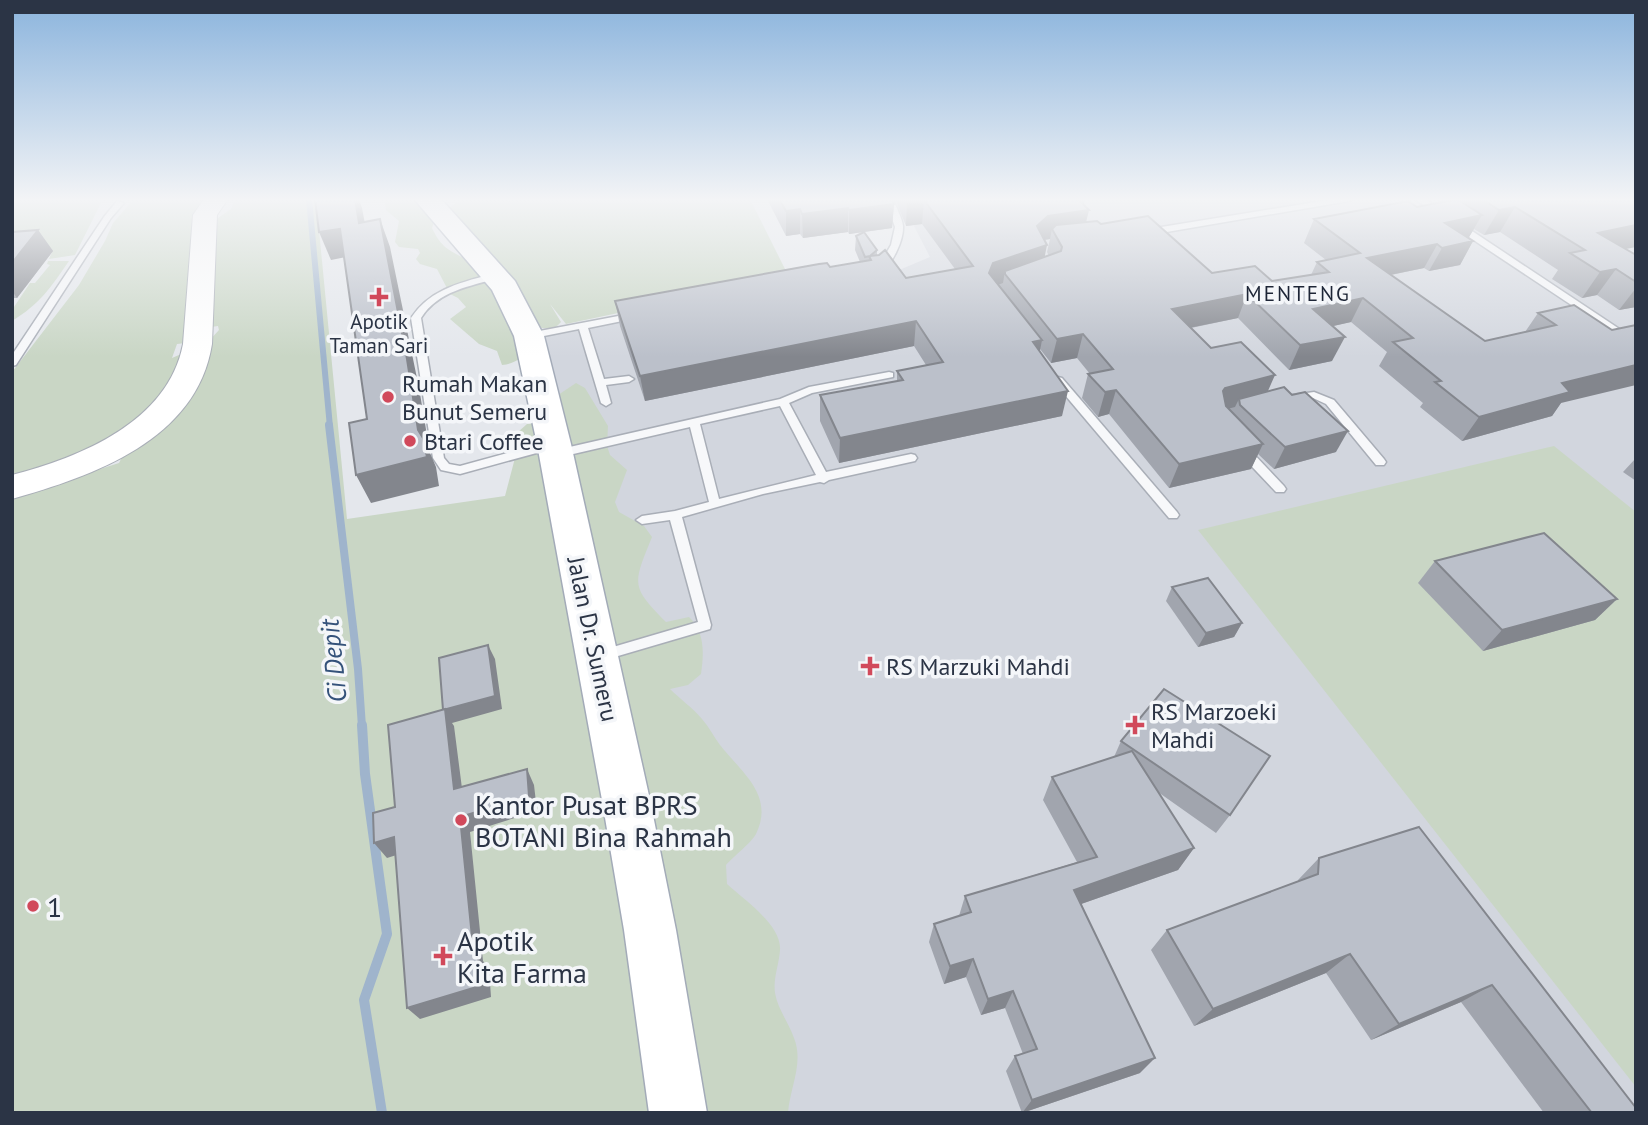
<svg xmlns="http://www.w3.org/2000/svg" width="1648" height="1125" font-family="'PT Sans',sans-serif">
	<rect width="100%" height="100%" fill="#e4e7ec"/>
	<!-- built -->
	<path fill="#d2d6de" d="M900,199H1636V1113H730L538,337L718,300L892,273L930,257Z"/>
	<!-- green -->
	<g fill="#c9d6c5" fill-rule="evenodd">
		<path d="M12,199H91L101,203L75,255L49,259L53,250L12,254Z"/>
		<path d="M134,199H214L206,215L218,218L231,209L235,199H316L347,519L505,496L515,458L513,450L518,432L527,424L540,421L558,395L576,383L585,388L608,426L607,446L610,455L627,470L615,502L619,512L644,526L652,537C633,584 630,586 666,622L689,617C705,632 704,653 701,674L688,685L670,689C680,699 693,708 702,719C709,727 714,737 720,745C741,772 775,795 756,834C752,842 734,856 726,865L727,884C743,899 782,925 780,950C779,965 773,978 775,993C778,1010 789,1023 794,1038C804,1063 790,1087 788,1113H12V497L119,463L121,459L12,483V372L79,285L105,241L113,223ZM218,326L219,330L207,343L172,358L177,344L195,342L197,329Z"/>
		<path d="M384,199H424L438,210L432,228C441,247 448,250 466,259L442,213L461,199H750L789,277L566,324L550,304L561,322L554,329L532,327C526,348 527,362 502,365L497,351L479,344L450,319L466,307L458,298L450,294L437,269L420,264L416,259L420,253L418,249L399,247L395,242L399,221L386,210Z"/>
		<path d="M48,261H69C51,287 40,304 12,321V310L30,283H35L50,265L47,264Z"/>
		<path d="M1554,446L1636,512V1087L1198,530Z"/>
	</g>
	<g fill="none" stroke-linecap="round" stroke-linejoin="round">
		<!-- stream-far2 -->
		<path stroke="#9fb4cc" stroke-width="6" d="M309,199L330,427"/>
		<!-- stream-far1 -->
		<path stroke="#9fb4cc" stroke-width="8" d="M329,425L358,669L362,727"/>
		<!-- stream -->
		<path stroke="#9fb4cc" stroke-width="10" d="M362,725L365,774L387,934L364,1000L382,1113"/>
		<!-- service casing -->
		<g stroke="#a9aeb7" stroke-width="3">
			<g id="service">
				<path d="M885,199H893C896,207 902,218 903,226C904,240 892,265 881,272L877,269L891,245L895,227Z"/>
				<path d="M1334,199H1353L1349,201L1149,235L1145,232L1149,229Z"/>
				<path d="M1415,199H1425L1446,214L1439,216Z"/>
				<path d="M117,201L124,203L111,218L16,365L12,366V355L104,217Z"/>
				<path d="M1454,223H1460L1636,340V348L1454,227Z"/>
				<path d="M496,273L499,274V278C470,286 438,291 421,318L444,458L449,464L460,466L551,441L556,445L555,448L460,474L441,470L433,458L411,318C431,288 463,282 496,273Z"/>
				<path d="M634,313L637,314V318L588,328L604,379L629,376L634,379L629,382L606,385L611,403L606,406L601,403L579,329L529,339L524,336L529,333Z"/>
				<path d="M889,372L893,373V377L812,393L789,403L826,472L911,454L915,455L917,458L915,461L829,480L824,483L820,482L763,494L682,517L711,625L710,629L601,661L596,660L594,656L596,652L698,622L670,520L642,524L636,520L642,516L675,511L709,502L690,427L556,458L551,454L552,451L780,399L809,387ZM780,406L816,475L719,499L700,424Z"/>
				<path d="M1058,377L1062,378L1177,512L1179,515L1177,518H1169L1054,382L1053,380Z"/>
				<path d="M1314,392L1334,400L1384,459L1386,462L1384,465H1376L1326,404L1313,398L1292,401L1287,398L1292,395Z"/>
				<path d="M1244,447L1248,448L1284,486L1286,489L1284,492H1276L1240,454L1239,451L1240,448Z"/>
			</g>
		</g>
		<!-- secondary casing -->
		<g stroke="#a9aeb7" stroke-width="2">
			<path id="secondary" d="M204,199H228L217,215L212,344C197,440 93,476 12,499V475C81,457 168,422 183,344L193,215Z"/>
		</g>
		<!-- primary casing -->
		<g stroke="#a3abb8" stroke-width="3">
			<path id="primary" d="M414,199H441L515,281L544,336L571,444L650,800L676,930L707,1113H649L624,930L602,800L537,444L514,336L492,290Z"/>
		</g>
		<!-- service -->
		<use href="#service" fill="#f7f8fa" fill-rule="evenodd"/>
		<!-- secondary -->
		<use href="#secondary" fill="#fff" fill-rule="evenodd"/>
		<!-- primary -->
		<use href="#primary" fill="#fff" fill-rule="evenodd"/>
	</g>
	<!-- wall -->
	<g fill="#a1a5ae" fill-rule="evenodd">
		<path d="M767,199H892L894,204L892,228L864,232L877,250V255L906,278L955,269L922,224L906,226L895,199H1085L1083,205L1086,222L1101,224L1212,273L1272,281L1311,275L1317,262L1326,260L1304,243L1314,219L1461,202L1462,199H1636L1626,249L1636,255V307L1619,310L1597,295L1582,298L1552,279L1558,270L1500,232L1484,235L1474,229L1468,238L1473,241L1460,265L1429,271L1424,268L1391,275L1485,341L1525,332L1538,313L1574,305L1561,403L1552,416L1462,441L1420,407L1423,403L1379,366L1387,352L1351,322L1333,326L1332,361L1289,370L1238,318L1191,328L1211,348L1268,391L1336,452L1274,469L1258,454L1251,469L1169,488L1109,414L1098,417L1082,398L1088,374H1090L1077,358L1051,363L1040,349V352L1062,416L839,463L820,421V395L897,381V371L926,365L914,346L645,401L620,326L615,301L860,262L855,250L856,236L863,232L849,234L848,232L803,238L800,234L786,236ZM1050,239L1047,252L1049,256L1045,257L1044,240Z"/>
		<path d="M38,230L53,251L17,298H12V232Z"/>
		<path d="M1636,458V481L1623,472Z"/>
		<path d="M1435,561L1617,599L1595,620L1483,651L1418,583Z"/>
		<path d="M1172,587L1242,623L1234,637L1198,647L1166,601Z"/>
		<path d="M1121,741L1230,815L1216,833L1158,792L1194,848L1178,870L1081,904L1140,1073L1022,1113L1006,1071L1015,1056L1023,1054L1005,1008L981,1015L966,977L944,984L929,942L934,924L959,916L965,896L1077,862L1043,800L1052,777L1114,757Z"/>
		<path d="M1419,827L1636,1113H1544L1461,1002L1371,1040L1326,973L1194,1026L1151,950L1167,930L1298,881V880L1319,858Z"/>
	</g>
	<!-- shaded-wall -->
	<g fill="#83868d">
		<path d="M354,199H359L362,208L370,251L359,223Z"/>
		<path d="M1062,199H1085L1083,206Z"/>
		<path d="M924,200L922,224L906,226L907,202Z"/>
		<path d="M894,204L892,228L849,234V210Z"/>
		<path d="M1515,207L1500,232L1484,235L1499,210Z"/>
		<path d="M848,208V232L803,238L802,214Z"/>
		<path d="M800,209V234L786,236V211Z"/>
		<path d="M1089,210L1083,235L1052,229L1050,239L1043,240L1047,245L1042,270L1005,271L1003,283L989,288V273L993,263L1048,216Z"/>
		<path d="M1482,215L1468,239L1437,245L1424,268L1355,282L1367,258L1445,223Z"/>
		<path d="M380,219L390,247L419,388L430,453L436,467L439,486L371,503L356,475L418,430Z"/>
		<path d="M1636,225V247L1580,258L1598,233Z"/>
		<path d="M340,229L351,256L331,260L319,232Z"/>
		<path d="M38,230L53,251L17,298L12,291V263Z"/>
		<path d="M1473,241L1460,265L1429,271L1442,248Z"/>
		<path d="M1616,269L1597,295L1582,298L1600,272Z"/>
		<path d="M1636,288V307L1619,310Z"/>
		<path d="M1247,294L1238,318L1164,333L1172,309Z"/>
		<path d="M1363,298L1351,322L1302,333L1313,309Z"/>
		<path d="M916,321L914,346L645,401L640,376Z"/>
		<path d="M1083,334L1077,358L1051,363L1057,339Z"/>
		<path d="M1345,337L1332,361L1289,370L1300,345Z"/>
		<path d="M1042,340L1037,366L1033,342Z"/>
		<path d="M1636,364V385L1561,403L1552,416L1462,441L1479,417L1562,383Z"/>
		<path d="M1275,375L1264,400L1239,399L1235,407L1215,412L1223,391L1225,388Z"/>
		<path d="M1116,390L1109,414L1098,417L1105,392Z"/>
		<path d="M1068,391L1062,416L839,463L840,438Z"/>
		<path d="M1348,431L1336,452L1274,469L1285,447Z"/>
		<path d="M1263,444L1251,469L1169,488L1179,464Z"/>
		<path d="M1617,599L1595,620L1483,651L1502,630Z"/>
		<path d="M1242,623L1234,637L1198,647L1206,633Z"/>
		<path d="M488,645L495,659L502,709L452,723L454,726L464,804L454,789L443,710Z"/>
		<path d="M527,769L534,785L537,811L470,832L483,961L489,968L491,997L420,1019L407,1008L474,957L460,817Z"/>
		<path d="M394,837L406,852L387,858L374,843Z"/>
		<path d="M1194,848L1178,870L1064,910L1074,890Z"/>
		<path d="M1350,954L1326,973L1194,1026L1213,1009Z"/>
		<path d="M973,959L966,977L944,984L950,966Z"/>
		<path d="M1492,985L1461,1002L1371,1040L1399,1024Z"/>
		<path d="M1013,991L1005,1008L981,1015L988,999Z"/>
		<path d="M1155,1058L1140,1073L1022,1113L1032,1100Z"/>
	</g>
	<!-- building -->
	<g fill="#bbc0ca" stroke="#83868d" stroke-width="2">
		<path d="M315,199H355L359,223L380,219L407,359L418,430L423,438L427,457L356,475L349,423L367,419L340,229L319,232Z"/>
		<path d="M779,199H892L894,204L849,210L848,208L802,214L800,209L786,211Z"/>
		<path d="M906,199H1078L1089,210L1048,216L1037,226L1047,245L993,263L989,273L1042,340L1033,342L1068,391L840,438L820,395L903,380L897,371L943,362L916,321L640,376L615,301L819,264L827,263L830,267L871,260L869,256L879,255L885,250L906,278L973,266L924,200L907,202Z"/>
		<path d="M1457,199L1482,215L1445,223L1473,241L1442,248L1437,244L1367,258L1485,341L1556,325L1538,313L1574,305L1612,330L1636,325V365L1562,383L1570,392L1479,417L1435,382L1441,381L1393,342L1413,338L1363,298L1313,309L1345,337L1300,345L1247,294L1172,309L1211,348L1241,342L1275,375L1225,388L1223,391L1226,406L1263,444L1179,464L1116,390L1105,392L1088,374L1113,369L1083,334L1057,339L1005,274V271L1061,251L1062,247L1052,229L1056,225L1097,221L1101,224L1148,216L1212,273L1255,266L1272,281L1329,272L1317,262L1360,253L1314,219L1408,201L1417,207Z"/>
		<path d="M1482,199H1636V225L1598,233L1636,255V282L1616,269L1600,272L1570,253L1585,250L1515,207L1499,210Z"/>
		<path d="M38,230L12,263V232Z"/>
		<path d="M864,232L877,250L870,256L865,257L856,236Z"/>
		<path d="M1284,387L1292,395L1305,392L1348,431L1285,447L1240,405L1239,399Z"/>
		<path d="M1544,533L1617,599L1502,630L1435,561Z"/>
		<path d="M1208,578L1242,623L1206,633L1172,587Z"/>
		<path d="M488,645L495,696L443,710L439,658Z"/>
		<path d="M1164,689L1270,756L1230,815L1121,741Z"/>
		<path d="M445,709L454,789L527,769L529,796L460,817L474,957L478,956L480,986L407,1008L394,837L374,843L373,813L395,807L388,725Z"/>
		<path d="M1132,751L1194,848L1074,890L1155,1058L1032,1100L1015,1056L1037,1049L1013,991L988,999L973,959L950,966L934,924L971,912L965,896L1097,857L1052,777Z"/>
		<path d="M1419,827L1636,1108V1113H1592L1492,985L1399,1024L1350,954L1213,1009L1167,930L1318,874L1319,858Z"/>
	</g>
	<!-- sky -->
	<linearGradient id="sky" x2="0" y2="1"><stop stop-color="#8bb4dd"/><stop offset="0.56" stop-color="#f3f4f6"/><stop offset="1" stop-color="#f3f4f6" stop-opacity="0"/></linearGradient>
	<rect width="1648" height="357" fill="url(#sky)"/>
	<!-- markers -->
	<g fill="#d1495b" stroke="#f4f6f9" stroke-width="2.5">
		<path d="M375.5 286.5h7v7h7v7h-7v7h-7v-7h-7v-7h7z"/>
		<circle cx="388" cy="397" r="7"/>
		<circle cx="410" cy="441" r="7"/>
		<path d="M866.5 655.5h7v7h7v7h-7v7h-7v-7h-7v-7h7z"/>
		<path d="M1131.5 714.5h7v7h7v7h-7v7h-7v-7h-7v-7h7z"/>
		<circle cx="461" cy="820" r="7"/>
		<circle cx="33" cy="906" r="7"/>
		<path d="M439.5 945.5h7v7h7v7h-7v7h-7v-7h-7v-7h7z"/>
	</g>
	<g text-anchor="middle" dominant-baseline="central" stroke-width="7" stroke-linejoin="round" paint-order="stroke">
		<!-- far-neighbourhood labels -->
		<g font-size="21" letter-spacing="2" fill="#1d2536" stroke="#f4f6f9">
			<text x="1298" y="293">MENTENG</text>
		</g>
		<!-- far-poi labels -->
		<g font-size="21" fill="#2b3445" stroke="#f4f6f9">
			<text x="379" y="321">Apotik<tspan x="379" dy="24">Taman Sari</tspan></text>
		</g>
		<!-- poi labels -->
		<g font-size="24" fill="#2b3445" stroke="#f4f6f9" text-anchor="start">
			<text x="402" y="383">Rumah Makan<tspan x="402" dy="28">Bunut Semeru</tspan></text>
			<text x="424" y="441">Btari Coffee</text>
			<text x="886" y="666">RS Marzuki Mahdi</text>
			<text x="1151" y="711">RS Marzoeki<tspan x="1151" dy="28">Mahdi</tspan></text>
		</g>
		<!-- street labels -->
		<g font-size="24" fill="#2b3445" stroke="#f4f6f9">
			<text transform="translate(593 639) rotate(78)">Jalan Dr. Sumeru</text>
		</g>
		<!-- water labels -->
		<g font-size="26" font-style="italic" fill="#34527a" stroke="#f4f6f9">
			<text transform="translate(333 661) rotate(-96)">Ci Depit</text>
		</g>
		<!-- near-poi labels -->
		<g font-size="28" fill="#2b3445" stroke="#f4f6f9" text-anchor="start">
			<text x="475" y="804">Kantor Pusat BPRS<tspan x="475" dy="32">BOTANI Bina Rahmah</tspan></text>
			<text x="47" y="906">1</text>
			<text x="457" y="940">Apotik<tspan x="457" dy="32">Kita Farma</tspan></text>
		</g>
	</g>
	<!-- border -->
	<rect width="1648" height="1125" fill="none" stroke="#2b3445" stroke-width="28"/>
</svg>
